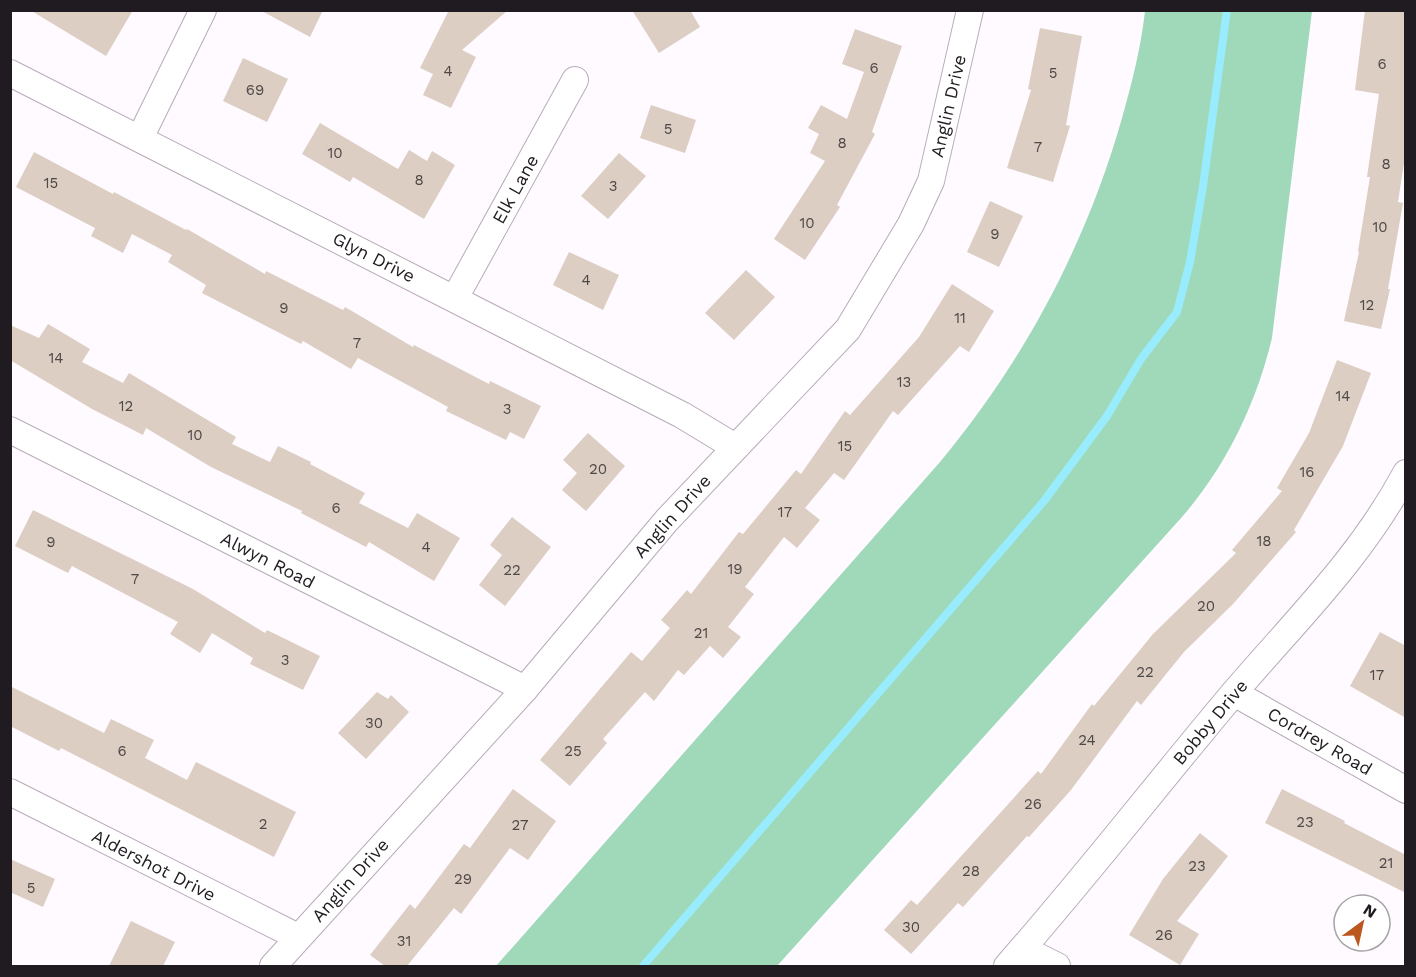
<svg xmlns="http://www.w3.org/2000/svg" width="1416" height="977" font-family="'Work Sans',sans-serif">
	<rect width="100%" height="100%" fill="#fffaff"/>
	<!-- park -->
	<path fill="#a0d9b9" d="M1145,11H1312L1272,338C1256,404 1227,465 1182,517L777,966H496L940,462C1024,361 1086,245 1122,118C1132,83 1141,47 1145,11Z"/>
	<g fill="none" stroke-linecap="round" stroke-linejoin="round">
		<!-- stream -->
		<path stroke="#98ecfe" stroke-width="8" d="M643,966L1044,501L1107,416L1141,359L1177,312L1190,262L1203,186L1227,10"/>
	</g>
	<!-- building -->
	<g fill="#dccec2">
		<path d="M30,10H133L106,56Z"/>
		<path d="M260,10H323L310,37Z"/>
		<path d="M449,10H508L462,50L476,57L451,108L423,95L433,74L420,68Z"/>
		<path d="M632,10H690L700,27L659,53Z"/>
		<path d="M1365,10H1406V150L1398,202L1403,203L1388,289H1390L1381,329L1344,321L1359,252L1358,251L1370,177H1367L1379,94L1355,90Z"/>
		<path d="M1040,28L1082,36L1066,125L1070,126L1053,182L1007,168L1031,90L1028,89Z"/>
		<path d="M855,29L902,46L872,132L875,134L837,205L840,207L805,260L774,239L825,161L810,153L819,134L808,128L821,105L847,119L864,72L842,64Z"/>
		<path d="M243,58L288,79L267,122L223,101Z"/>
		<path d="M651,105L696,120L685,153L640,138Z"/>
		<path d="M320,123L398,169L409,150L427,161L432,151L455,165L424,219L353,177L350,182L302,154Z"/>
		<path d="M34,152L113,194L114,192L186,230L187,229L265,274L266,271L343,310L345,307L413,347L414,345L489,384L490,381L541,406L524,439L510,432L506,440L446,411L448,407L358,358L351,369L303,341L301,344L202,293L206,285L168,262L172,255L132,234L123,253L91,236L95,228L16,187Z"/>
		<path d="M619,153L646,176L608,219L581,196Z"/>
		<path d="M990,201L1023,216L999,267L967,252Z"/>
		<path d="M569,252L619,275L603,310L553,285Z"/>
		<path d="M746,270L775,297L734,340L705,313Z"/>
		<path d="M952,284L994,311L969,352L960,346L898,415L893,411L844,480L834,473L805,508L820,520L797,548L784,537L745,587L754,594L728,627L741,637L723,658L710,646L684,675L678,670L654,701L645,692L603,739L607,743L570,786L540,760L631,652L642,661L670,628L661,620L687,590L691,594L739,532L743,534L796,470L801,474L845,411L850,415L919,337Z"/>
		<path d="M48,324L90,349L82,362L123,383L129,373L236,437L232,444L270,462L278,446L311,462L310,464L365,493L359,503L408,528L417,513L460,538L434,581L369,542L366,547L301,513L302,511L211,467L146,428L143,435L92,409L10,360V325L39,338Z"/>
		<path d="M1337,360L1371,373L1343,446L1294,530L1296,532L1233,604L1184,652L1141,705L1137,701L1071,790L1029,837L1027,836L963,907L958,903L911,954L884,930L911,900L917,905L1038,771L1041,774L1092,704L1094,706L1153,634L1236,553L1232,550L1282,491L1277,488L1309,433Z"/>
		<path d="M588,433L625,466L586,511L562,490L577,473L563,460Z"/>
		<path d="M33,510L193,589L265,633L267,630L320,656L303,690L250,664L253,658L212,633L200,653L170,634L178,622L72,566L68,573L15,546Z"/>
		<path d="M512,517L551,547L505,606L479,585L502,555L490,545Z"/>
		<path d="M1380,632L1406,646V718L1350,686Z"/>
		<path d="M10,686L104,733L111,719L154,740L145,758L187,780L196,762L296,812L274,857L61,748L59,751L10,726Z"/>
		<path d="M377,692L388,699L391,695L409,712L366,759L338,733Z"/>
		<path d="M513,789L556,821L528,860L510,848L461,914L454,908L407,966H385L370,955L410,904L415,909L464,844L470,848Z"/>
		<path d="M1282,789L1345,821L1344,823L1406,855V893L1265,823Z"/>
		<path d="M1200,833L1228,856L1177,921L1199,934L1180,965L1129,935L1163,879Z"/>
		<path d="M10,859L55,879L43,907L10,892Z"/>
		<path d="M131,921L175,942L163,966H109Z"/>
	</g>
	<g fill="none" stroke-linecap="round" stroke-linejoin="round">
		<!-- street casing -->
		<g stroke="#b7abb7" stroke-width="28">
			<g id="street">
				<path d="M10,73L682,415L735,447"/>
				<path d="M140,138L203,10"/>
				<path d="M455,298L575,80"/>
				<path d="M10,430L525,689"/>
				<path d="M1234,693L1406,790"/>
				<path d="M10,792L298,937"/>
				<path d="M1023,949L1057,966"/>
				<path d="M273,966L525,689L667,520L848,329L911,224L931,181L970,10"/>
				<path d="M1007,966C1085,878 1157,784 1233,694C1295,621 1360,559 1406,473"/>
			</g>
		</g>
		<!-- street -->
		<use href="#street" stroke="#fff" stroke-width="26"/>
	</g>
	<g text-anchor="middle" dominant-baseline="central" stroke-width="4.5" stroke-linejoin="round" paint-order="stroke">
		<!-- number labels -->
		<g font-size="15" fill="#4f4848">
			<text x="1382" y="64">6</text>
			<text x="874" y="68">6</text>
			<text x="448" y="71">4</text>
			<text x="1053" y="73">5</text>
			<text x="255" y="90">69</text>
			<text x="668" y="129">5</text>
			<text x="842" y="143">8</text>
			<text x="1038" y="147">7</text>
			<text x="335" y="153">10</text>
			<text x="1386" y="164">8</text>
			<text x="419" y="180">8</text>
			<text x="51" y="183">15</text>
			<text x="613" y="186">3</text>
			<text x="807" y="223">10</text>
			<text x="1380" y="227">10</text>
			<text x="995" y="234">9</text>
			<text x="586" y="280">4</text>
			<text x="1367" y="305">12</text>
			<text x="284" y="308">9</text>
			<text x="960" y="318">11</text>
			<text x="357" y="343">7</text>
			<text x="56" y="358">14</text>
			<text x="904" y="382">13</text>
			<text x="1343" y="396">14</text>
			<text x="126" y="406">12</text>
			<text x="507" y="409">3</text>
			<text x="195" y="435">10</text>
			<text x="845" y="446">15</text>
			<text x="598" y="469">20</text>
			<text x="1307" y="472">16</text>
			<text x="336" y="508">6</text>
			<text x="785" y="512">17</text>
			<text x="1264" y="541">18</text>
			<text x="51" y="542">9</text>
			<text x="426" y="547">4</text>
			<text x="735" y="569">19</text>
			<text x="512" y="570">22</text>
			<text x="135" y="579">7</text>
			<text x="1206" y="606">20</text>
			<text x="701" y="633">21</text>
			<text x="285" y="660">3</text>
			<text x="1145" y="672">22</text>
			<text x="1377" y="675">17</text>
			<text x="374" y="723">30</text>
			<text x="1087" y="740">24</text>
			<text x="122" y="751">6</text>
			<text x="573" y="751">25</text>
			<text x="1033" y="804">26</text>
			<text x="1305" y="822">23</text>
			<text x="263" y="824">2</text>
			<text x="520" y="825">27</text>
			<text x="1386" y="863">21</text>
			<text x="1197" y="866">23</text>
			<text x="971" y="871">28</text>
			<text x="463" y="879">29</text>
			<text x="31" y="888">5</text>
			<text x="911" y="927">30</text>
			<text x="1164" y="935">26</text>
			<text x="404" y="941">31</text>
		</g>
		<!-- street labels -->
		<g font-size="18" fill="#201b20" stroke="#fff">
			<text transform="translate(948 106) rotate(-77)">Anglin Drive</text>
			<text transform="translate(515 189) rotate(-61)">Elk Lane</text>
			<text transform="translate(374 257) rotate(27)">Glyn Drive</text>
			<text transform="translate(672 516) rotate(-48)">Anglin Drive</text>
			<text transform="translate(268 560) rotate(27)">Alwyn Road</text>
			<text transform="translate(1210 722) rotate(-50)">Bobby Drive</text>
			<text transform="translate(1320 741) rotate(30)">Cordrey Road</text>
			<text transform="translate(154 865) rotate(27)">Aldershot Drive</text>
			<text transform="translate(350 880) rotate(-48)">Anglin Drive</text>
		</g>
	</g>
	<!-- border -->
	<rect width="1416" height="977" fill="none" stroke="#201b20" stroke-width="24"/>
	<!-- north arrow -->
	<g transform="translate(1362 923) rotate(33)"><circle r="28" fill="#ffffff" stroke="#a6a4a6" stroke-width="1.5"/>
	<path d="M0-4.5L10 22L0 15L-10 22Z" fill="#bb5820"/>
	<text y="-9" font-size="16" font-weight="bold" text-anchor="middle" fill="#201b20">N</text>
	</g>
</svg>
